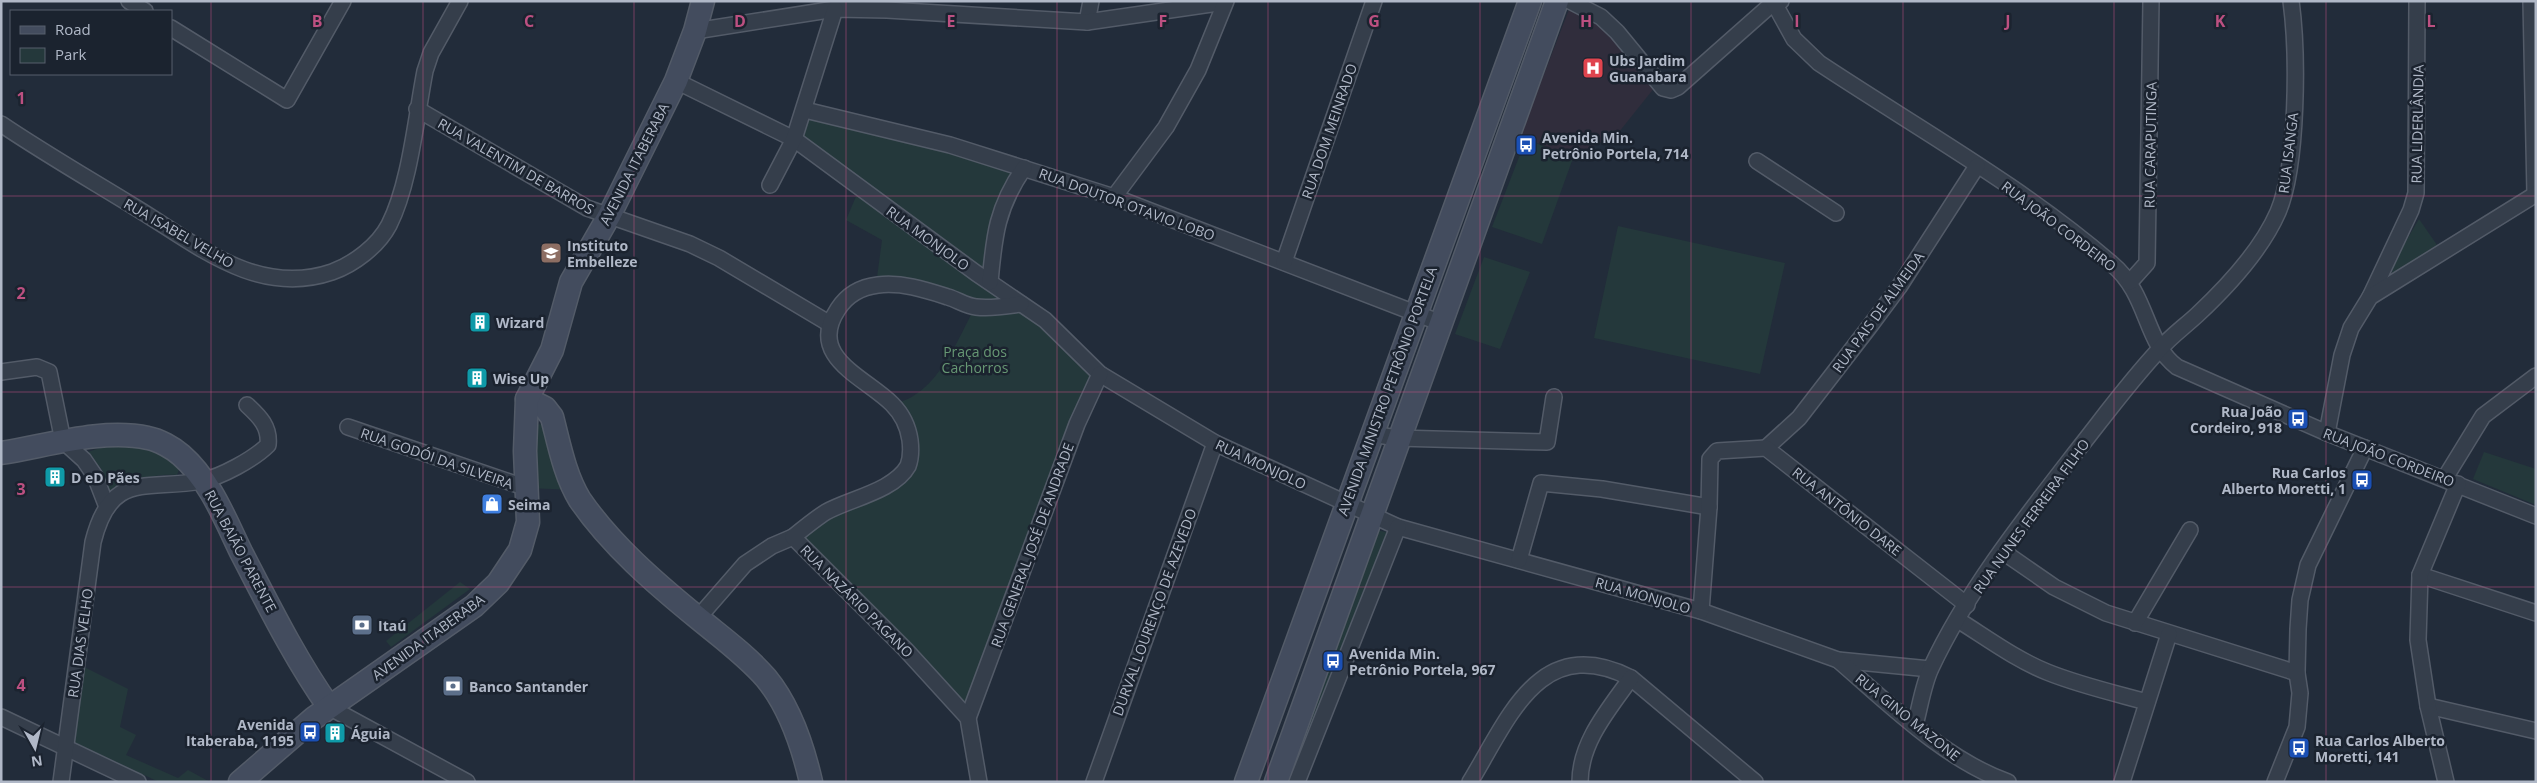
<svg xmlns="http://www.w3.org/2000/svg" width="2537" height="783" font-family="'Open Sans',sans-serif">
	<rect width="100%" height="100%" fill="#222c3a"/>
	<!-- medical -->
	<path fill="#302d3c" d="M1570,7L1599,21L1655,87L1619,132L1573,158L1520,136Z"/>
	<!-- green -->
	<g fill="#24383b">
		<path d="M805,110L1024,168L1009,189L990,282L1100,374L968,718L793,537L897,478L911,449L892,404C936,397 957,341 975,307L876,285L882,240L846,220L860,187L794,139Z"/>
		<path d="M1526,139L1573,158L1542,244L1492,227Z"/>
		<path d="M2419,219L2437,245L2391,276L2396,258Z"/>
		<path d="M1618,226L1785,263L1760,374L1594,338Z"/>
		<path d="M1484,257L1530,272L1500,349L1455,334Z"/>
		<path d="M541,424L549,426L575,490L527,488L533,425Z"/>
		<path d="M120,441L156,448L180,467L177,475C163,474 147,476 134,482C125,485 118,492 108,491L102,470L88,452Z"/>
		<path d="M2484,452L2536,469V505L2473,479Z"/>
		<path d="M1367,528L1395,534L1305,782H1276Z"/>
		<path d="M460,582L470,589L391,647L386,641Z"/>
		<path d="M80,665L128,689L120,727L136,735L126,755L178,778L188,770L210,782H159L69,740Z"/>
	</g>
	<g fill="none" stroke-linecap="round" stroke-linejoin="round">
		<!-- street casing -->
		<g stroke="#535b68" stroke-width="18">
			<g id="street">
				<path d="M129,1L145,11"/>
				<path d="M1570,1L1601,17L1617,32L1663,88L1671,90L1678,87L1773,3L1781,1"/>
				<path d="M1773,1L1794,39L1819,63C1917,128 2023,187 2112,264C2149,295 2144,342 2177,367L2327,433L2536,516"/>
				<path d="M2531,1L2535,194"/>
				<path d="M1087,22L1091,1"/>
				<path d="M171,28L287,100L343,1"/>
				<path d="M695,31L835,9L887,10L1087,22L1225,2"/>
				<path d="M676,81L794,139L976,273L1045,320L1100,374L1215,443L1398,527L1701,611L1838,660L1930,669"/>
				<path d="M417,109L587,208L690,244L719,258L830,324"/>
				<path d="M805,110L950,145L1114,197L1441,323"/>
				<path d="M1,124C44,153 89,179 133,206C195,243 256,298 332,272C354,264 378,246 389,225C410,184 416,117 425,71L431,53L460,1"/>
				<path d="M1757,161L1836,213"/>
				<path d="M770,185L794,139L835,9"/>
				<path d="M1114,197L1166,127L1198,70L1226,1"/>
				<path d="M1284,262L1374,1"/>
				<path d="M990,282C994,236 997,207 1024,168"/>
				<path d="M2130,282L2147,263L2151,1"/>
				<path d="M2370,297L2411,210L2416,193L2417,1"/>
				<path d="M1,372L37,367L49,372L63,441L84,460L95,476L107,507"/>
				<path d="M348,427L527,488"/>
				<path d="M2327,433L2342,355L2351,328L2370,297L2536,194"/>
				<path d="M1372,434L1397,438L1547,442L1554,397"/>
				<path d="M1766,448L1799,418L1870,326L1899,287L1977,166"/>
				<path d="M2445,478L2483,416L2536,376"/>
				<path d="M2002,551L2054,587L2106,613L2297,673"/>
				<path d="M1519,560L1541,483L1602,489L1709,507"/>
				<path d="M2420,575L2536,613"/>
				<path d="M1701,611L1709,507L1710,459L1717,451L1766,448L1967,605"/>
				<path d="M698,618L745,564L772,546L793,537"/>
				<path d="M1958,620C1987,638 2015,659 2047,672C2079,685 2114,693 2147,702"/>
				<path d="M2135,623L2190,530"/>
				<path d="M1838,660C1888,703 1945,760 2008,782"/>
				<path d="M2428,706L2536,731"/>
				<path d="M329,707L467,782"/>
				<path d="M1,717L138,782"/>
				<path d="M968,718L1077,424L1100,374"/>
				<path d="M1915,725C1920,707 1923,685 1931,668C1967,591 2024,519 2076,452C2103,418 2129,382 2159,350C2170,337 2184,327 2197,315C2227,287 2261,251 2278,212C2298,165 2298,53 2291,1"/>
				<path d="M61,782L93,542C111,470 146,491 201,481C221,477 254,459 268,445C270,427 260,417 247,405"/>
				<path d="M979,782L968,718L906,650L793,537C804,528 815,519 826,512C849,499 894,491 908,466C911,458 911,448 910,440C908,426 902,414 892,404C865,377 806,357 838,309C847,295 861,287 878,285C902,282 926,290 948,297C958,300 966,306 976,307C992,309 1006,306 1021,304"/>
				<path d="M1094,782L1215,443"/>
				<path d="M1297,782L1398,527"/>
				<path d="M1470,782C1509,718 1540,632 1631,678L1755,782"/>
				<path d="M1580,782C1580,742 1609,709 1631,678"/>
				<path d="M2122,782L2169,634"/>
				<path d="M2275,782L2297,727L2300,693L2297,673L2298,629L2300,600L2308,565L2365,448"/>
				<path d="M2446,782L2428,706L2418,640L2420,575L2458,484"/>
			</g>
		</g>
		<!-- secondary casing -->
		<g stroke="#535b68" stroke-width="25">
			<g id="secondary">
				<path d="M527,399L545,408L552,417C559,444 565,476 580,500C611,545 655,583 698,618C721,637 746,655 766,678C789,706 803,747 811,782"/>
				<path d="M1,453C47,446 102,428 148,438C159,440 173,448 181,455C210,480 225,519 241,552C268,604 295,659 329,707"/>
				<path d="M240,782L314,718L474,606L498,583L520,550L528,522L525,451L527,399L552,350L571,282L609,216L676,81L695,31L703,1"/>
				<path d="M1246,782L1530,1"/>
				<path d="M1276,782L1557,1"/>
			</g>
		</g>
		<!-- street -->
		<use href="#street" stroke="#353e4b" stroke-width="15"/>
		<!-- secondary -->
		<use href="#secondary" stroke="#434c5e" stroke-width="22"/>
	</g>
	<!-- grid -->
	<path fill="none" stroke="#bc5081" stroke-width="1" stroke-opacity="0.55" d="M211,1V782M423,1V782M634,1V782M846,1V782M1057,1V782M1268,1V782M1480,1V782M1691,1V782M1903,1V782M2114,1V782M2326,1V782M1,196H2536M1,392H2536M1,587H2536"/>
	<!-- icons -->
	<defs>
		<g id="hospital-square" transform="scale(1.125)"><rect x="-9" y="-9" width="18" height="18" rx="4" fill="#e0444e" stroke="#1b232f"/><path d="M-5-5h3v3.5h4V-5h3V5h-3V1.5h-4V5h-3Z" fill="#fff"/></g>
		<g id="bus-square" transform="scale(1.125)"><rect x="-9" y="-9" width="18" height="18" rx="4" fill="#1a4fb4" stroke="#1b232f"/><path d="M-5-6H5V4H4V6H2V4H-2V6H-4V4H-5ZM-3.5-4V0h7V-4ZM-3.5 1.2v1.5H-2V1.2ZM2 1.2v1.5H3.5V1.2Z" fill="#fff"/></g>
		<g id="university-square" transform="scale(1.125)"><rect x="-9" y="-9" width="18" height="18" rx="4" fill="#8d6e63" stroke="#1b232f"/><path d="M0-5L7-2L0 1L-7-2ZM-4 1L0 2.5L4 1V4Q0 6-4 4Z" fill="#fff"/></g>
		<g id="building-square" transform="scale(1.125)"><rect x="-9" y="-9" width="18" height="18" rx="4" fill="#0f9aa8" stroke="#1b232f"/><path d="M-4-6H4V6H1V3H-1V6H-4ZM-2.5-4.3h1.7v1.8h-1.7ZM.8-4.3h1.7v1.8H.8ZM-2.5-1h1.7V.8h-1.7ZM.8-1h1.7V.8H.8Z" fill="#fff"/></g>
		<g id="shop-square" transform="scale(1.125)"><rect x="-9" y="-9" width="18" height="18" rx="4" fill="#3f7fe0" stroke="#1b232f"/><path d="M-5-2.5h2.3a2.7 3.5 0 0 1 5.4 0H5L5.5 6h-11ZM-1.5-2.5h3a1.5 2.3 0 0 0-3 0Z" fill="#fff"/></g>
		<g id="bank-square" transform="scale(1.125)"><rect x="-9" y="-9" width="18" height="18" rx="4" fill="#5c6f8a" stroke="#1b232f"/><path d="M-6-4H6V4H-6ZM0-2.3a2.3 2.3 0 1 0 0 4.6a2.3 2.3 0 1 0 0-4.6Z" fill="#fff"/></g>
	</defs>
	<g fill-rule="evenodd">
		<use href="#hospital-square" x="1593" y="68"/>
		<use href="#bus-square" x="1526" y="145"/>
		<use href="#university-square" x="551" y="253"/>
		<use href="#building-square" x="480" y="322"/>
		<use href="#building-square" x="477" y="378"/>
		<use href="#bus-square" x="2298" y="419"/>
		<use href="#building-square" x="55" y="477"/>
		<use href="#bus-square" x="2362" y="480"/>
		<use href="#shop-square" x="492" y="504"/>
		<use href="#bank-square" x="362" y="625"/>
		<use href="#bus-square" x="1333" y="661"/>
		<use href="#bank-square" x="453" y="686"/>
		<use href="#bus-square" x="310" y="732"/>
		<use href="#building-square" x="335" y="733"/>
		<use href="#bus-square" x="2299" y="748"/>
	</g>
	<g text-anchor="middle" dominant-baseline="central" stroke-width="5" stroke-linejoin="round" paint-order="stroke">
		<!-- poi labels -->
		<g font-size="14" font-weight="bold" fill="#b0b8c7" stroke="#1b232f" text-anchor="start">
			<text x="1609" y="60">Ubs Jardim<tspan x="1609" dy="16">Guanabara</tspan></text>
			<text x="1542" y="137">Avenida Min.<tspan x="1542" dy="16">Petrônio Portela, 714</tspan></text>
			<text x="567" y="245">Instituto<tspan x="567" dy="16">Embelleze</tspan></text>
			<text x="496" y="322">Wizard</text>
			<text x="493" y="378">Wise Up</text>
			<text x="2282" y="411" text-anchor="end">Rua João<tspan x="2282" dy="16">Cordeiro, 918</tspan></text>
			<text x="2346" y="472" text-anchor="end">Rua Carlos<tspan x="2346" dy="16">Alberto Moretti, 1</tspan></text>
			<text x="71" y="477">D eD Pães</text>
			<text x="508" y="504">Seima</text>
			<text x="378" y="625">Itaú</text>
			<text x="1349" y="653">Avenida Min.<tspan x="1349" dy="16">Petrônio Portela, 967</tspan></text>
			<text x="469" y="686">Banco Santander</text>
			<text x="294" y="724" text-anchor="end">Avenida<tspan x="294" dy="16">Itaberaba, 1195</tspan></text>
			<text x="351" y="733">Águia</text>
			<text x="2315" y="740">Rua Carlos Alberto<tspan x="2315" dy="16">Moretti, 141</tspan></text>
		</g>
		<!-- street labels -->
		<g font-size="14" fill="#b0b8c7" stroke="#1b232f">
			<text transform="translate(2417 124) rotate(-89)">RUA LIDERLÂNDIA</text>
			<text transform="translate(1329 131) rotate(-71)">RUA DOM MEINRADO</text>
			<text transform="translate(2150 145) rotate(-89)">RUA CARAPUTINGA</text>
			<text transform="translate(2288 153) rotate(-83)">RUA ISANGA</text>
			<text transform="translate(634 164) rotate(-63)">AVENIDA ITABERABA</text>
			<text transform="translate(516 166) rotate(30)">RUA VALENTIM DE BARROS</text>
			<text transform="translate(1127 204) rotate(20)">RUA DOUTOR OTAVIO LOBO</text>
			<text transform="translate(2059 226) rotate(37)">RUA JOÃO CORDEIRO</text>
			<text transform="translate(179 233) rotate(30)">RUA ISABEL VELHO</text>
			<text transform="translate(928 238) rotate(36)">RUA MONJOLO</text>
			<text transform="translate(1878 312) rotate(-54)">RUA PAIS DE ALMEIDA</text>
			<text transform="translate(1387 391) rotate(-70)">AVENIDA MINISTRO PETRÔNIO PORTELA</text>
			<text transform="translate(2389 457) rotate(21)">RUA JOÃO CORDEIRO</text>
			<text transform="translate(437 458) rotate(19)">RUA GODÓI DA SILVEIRA</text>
			<text transform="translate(1261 464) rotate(25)">RUA MONJOLO</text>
			<text transform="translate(1847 511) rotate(38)">RUA ANTÔNIO DARE</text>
			<text transform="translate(2031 516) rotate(-54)">RUA NUNES FERREIRA FILHO</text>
			<text transform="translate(1032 545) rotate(-70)">RUA GENERAL JOSÉ DE ANDRADE</text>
			<text transform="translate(241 551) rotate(62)">RUA BAIÃO PARENTE</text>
			<text transform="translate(1643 595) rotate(16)">RUA MONJOLO</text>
			<text transform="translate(857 601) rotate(45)">RUA NAZÁRIO PAGANO</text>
			<text transform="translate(1154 612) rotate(-70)">DURVAL LOURENÇO DE AZEVEDO</text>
			<text transform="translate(428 637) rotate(-36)">AVENIDA ITABERABA</text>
			<text transform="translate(80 643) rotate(-82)">RUA DIAS VELHO</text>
			<text transform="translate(1908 717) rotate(39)">RUA GINO MAZONE</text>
		</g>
		<!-- park labels -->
		<g font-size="14" fill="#679874" stroke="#1b232f">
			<text x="975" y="351">Praça dos<tspan x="975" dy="16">Cachorros</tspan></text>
		</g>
	</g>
	<g font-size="16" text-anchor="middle" font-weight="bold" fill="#bc5081" stroke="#1b232f" stroke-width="5" stroke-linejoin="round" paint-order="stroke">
		<text x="317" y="27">B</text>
		<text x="529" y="27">C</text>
		<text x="740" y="27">D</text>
		<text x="951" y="27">E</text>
		<text x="1163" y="27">F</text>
		<text x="1374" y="27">G</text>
		<text x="1586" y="27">H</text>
		<text x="1797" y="27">I</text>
		<text x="2008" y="27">J</text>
		<text x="2220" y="27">K</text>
		<text x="2431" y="27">L</text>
		<text x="21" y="104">1</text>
		<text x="21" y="299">2</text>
		<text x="21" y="495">3</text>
		<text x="21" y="691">4</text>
	</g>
	<!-- border -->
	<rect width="2537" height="783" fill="none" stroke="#b0b8c7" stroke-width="5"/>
	<!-- legend -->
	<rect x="10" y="10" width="162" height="65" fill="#1b232f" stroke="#575f6c"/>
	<rect x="20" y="26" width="25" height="8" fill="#434c5e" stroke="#575f6c"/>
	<text x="55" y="35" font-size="15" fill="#b0b8c7">Road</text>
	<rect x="20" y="48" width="25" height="15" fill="#24383b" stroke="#575f6c"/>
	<text x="55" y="60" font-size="15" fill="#b0b8c7">Park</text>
	<!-- north arrow -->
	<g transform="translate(35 748) rotate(172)" stroke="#1b232f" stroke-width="4" paint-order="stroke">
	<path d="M0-4L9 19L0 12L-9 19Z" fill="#b0b8c7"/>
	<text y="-8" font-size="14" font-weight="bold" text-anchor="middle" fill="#b0b8c7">N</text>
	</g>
</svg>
